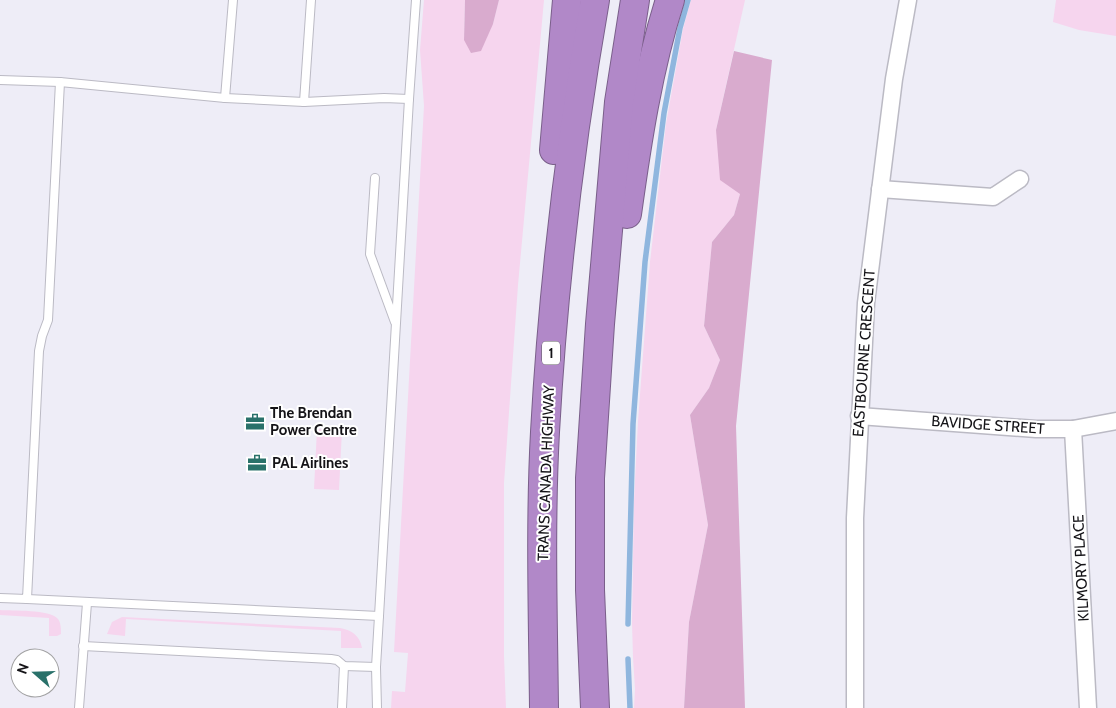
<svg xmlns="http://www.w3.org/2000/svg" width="1116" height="708" font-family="Cabin,sans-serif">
	<rect width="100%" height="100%" fill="#eeedf7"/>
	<!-- green -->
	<g fill="#f6d5ee">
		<path d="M424,0H465L464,40L493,24L499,0H544L518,285L504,483V656L506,708H391L392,691L405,692L408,653L394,652L424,106L420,50Z"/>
		<path d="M691,0H745L716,130L740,194L734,215L712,242L704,326L720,360L709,388L690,415L708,525L689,622L684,708H634L635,689L633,657L632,623L634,501L638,421L650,262L666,124L683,29Z"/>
		<path d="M1056,0H1116V36L1079,30L1053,22Z"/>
		<path d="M317,429L342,430L339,490L314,489Z"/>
		<path d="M0,610C12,611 50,609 58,619C61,623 61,629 61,634L57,636H49V618L0,615Z"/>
		<path d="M122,617L340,628C352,630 360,636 362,648H341V631L126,619L125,636L107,634L112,622Z"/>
	</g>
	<!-- forest -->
	<g fill="#d9abce">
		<path d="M465,0H499L493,24L481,51L471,53L464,40Z"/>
		<path d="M734,51L772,60L736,426L745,708H684L689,622L708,525L690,415L709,388L720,360L704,326L712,242L734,215L740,194L720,180L716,130Z"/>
	</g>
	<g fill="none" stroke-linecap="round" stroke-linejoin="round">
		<!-- stream -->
		<g stroke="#8fb6de" stroke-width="5.5">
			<path d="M628,624L633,424L645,262L664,113L680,28L688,0"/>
			<path d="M628,659L630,708"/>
		</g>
		<!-- lane casing -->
		<g stroke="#bbbac4" stroke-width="10">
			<g id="lane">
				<path d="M0,80L60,82L225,98L304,102L384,98L409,99"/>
				<path d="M225,98L233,0"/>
				<path d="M304,102L311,0"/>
				<path d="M375,178L370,254L395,322"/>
				<path d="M0,598L27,599L39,351L42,336L48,320L60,82"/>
				<path d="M27,599L379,616"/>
				<path d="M83,646L331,659L337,660L344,666L376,667"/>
				<path d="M79,708L87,603"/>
				<path d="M342,708L344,666"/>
				<path d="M377,708L376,667L379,616L409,99L416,0"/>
			</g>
		</g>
		<!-- street casing -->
		<g stroke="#bbbac4" stroke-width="19">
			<g id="street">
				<path d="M880,189L993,197L1020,179"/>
				<path d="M859,416L1036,429H1073L1116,421"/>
				<path d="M1073,429L1088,708"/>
				<path d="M855,708V518L866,303L894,79L908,0"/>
			</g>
		</g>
		<!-- highway casing -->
		<g stroke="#7a5f8a" stroke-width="30">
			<g id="highway">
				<path d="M554,150L567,0"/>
				<path d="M627,214C637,142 648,69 670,0"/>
				<path d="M544,708C543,616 540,524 545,432C553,287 570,143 595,0"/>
				<path d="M595,708L590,590V478L600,324L619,102L635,0"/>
			</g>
		</g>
		<!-- lane -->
		<use href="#lane" stroke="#fff" stroke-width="8"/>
		<!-- street -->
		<use href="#street" stroke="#fff" stroke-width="16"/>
		<!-- highway -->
		<use href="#highway" stroke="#b188c8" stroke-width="28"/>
	</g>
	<!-- icons -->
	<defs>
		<g id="office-bare" transform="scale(1.5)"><path d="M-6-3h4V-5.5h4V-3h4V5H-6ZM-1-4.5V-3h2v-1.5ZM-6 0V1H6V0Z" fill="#29716a" stroke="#fff" stroke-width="2.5" paint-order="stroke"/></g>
	</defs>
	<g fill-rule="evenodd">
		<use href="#office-bare" x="255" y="422"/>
		<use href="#office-bare" x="257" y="463"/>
	</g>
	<g text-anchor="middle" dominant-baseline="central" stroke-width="4" stroke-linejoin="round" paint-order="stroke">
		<!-- shield labels -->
		<rect fill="#fff" stroke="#5a5a5d" stroke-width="1" x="542" y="341.5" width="18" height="23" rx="4"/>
		<g font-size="14" font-weight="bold" fill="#141317">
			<text x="551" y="353">1</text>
		</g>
		<!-- street labels -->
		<g font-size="15" fill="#141317" stroke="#fff">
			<text transform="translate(864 353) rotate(-86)">EASTBOURNE CRESCENT</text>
			<text transform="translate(988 425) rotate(4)">BAVIDGE STREET</text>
			<text transform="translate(546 473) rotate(-88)">TRANS CANADA HIGHWAY</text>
			<text transform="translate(1081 568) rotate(-93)">KILMORY PLACE</text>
		</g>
		<!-- poi labels -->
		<g font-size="15" font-weight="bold" fill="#141317" stroke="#fff" text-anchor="start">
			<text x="270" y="413">The Brendan<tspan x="270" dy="17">Power Centre</tspan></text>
			<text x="272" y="463">PAL Airlines</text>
		</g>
	</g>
	<!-- north arrow -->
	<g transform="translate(35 673) rotate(290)"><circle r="24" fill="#ffffff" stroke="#a1a1a2"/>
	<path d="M0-4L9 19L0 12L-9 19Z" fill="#29716a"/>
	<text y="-8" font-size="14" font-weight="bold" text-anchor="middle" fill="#141317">N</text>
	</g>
</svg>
